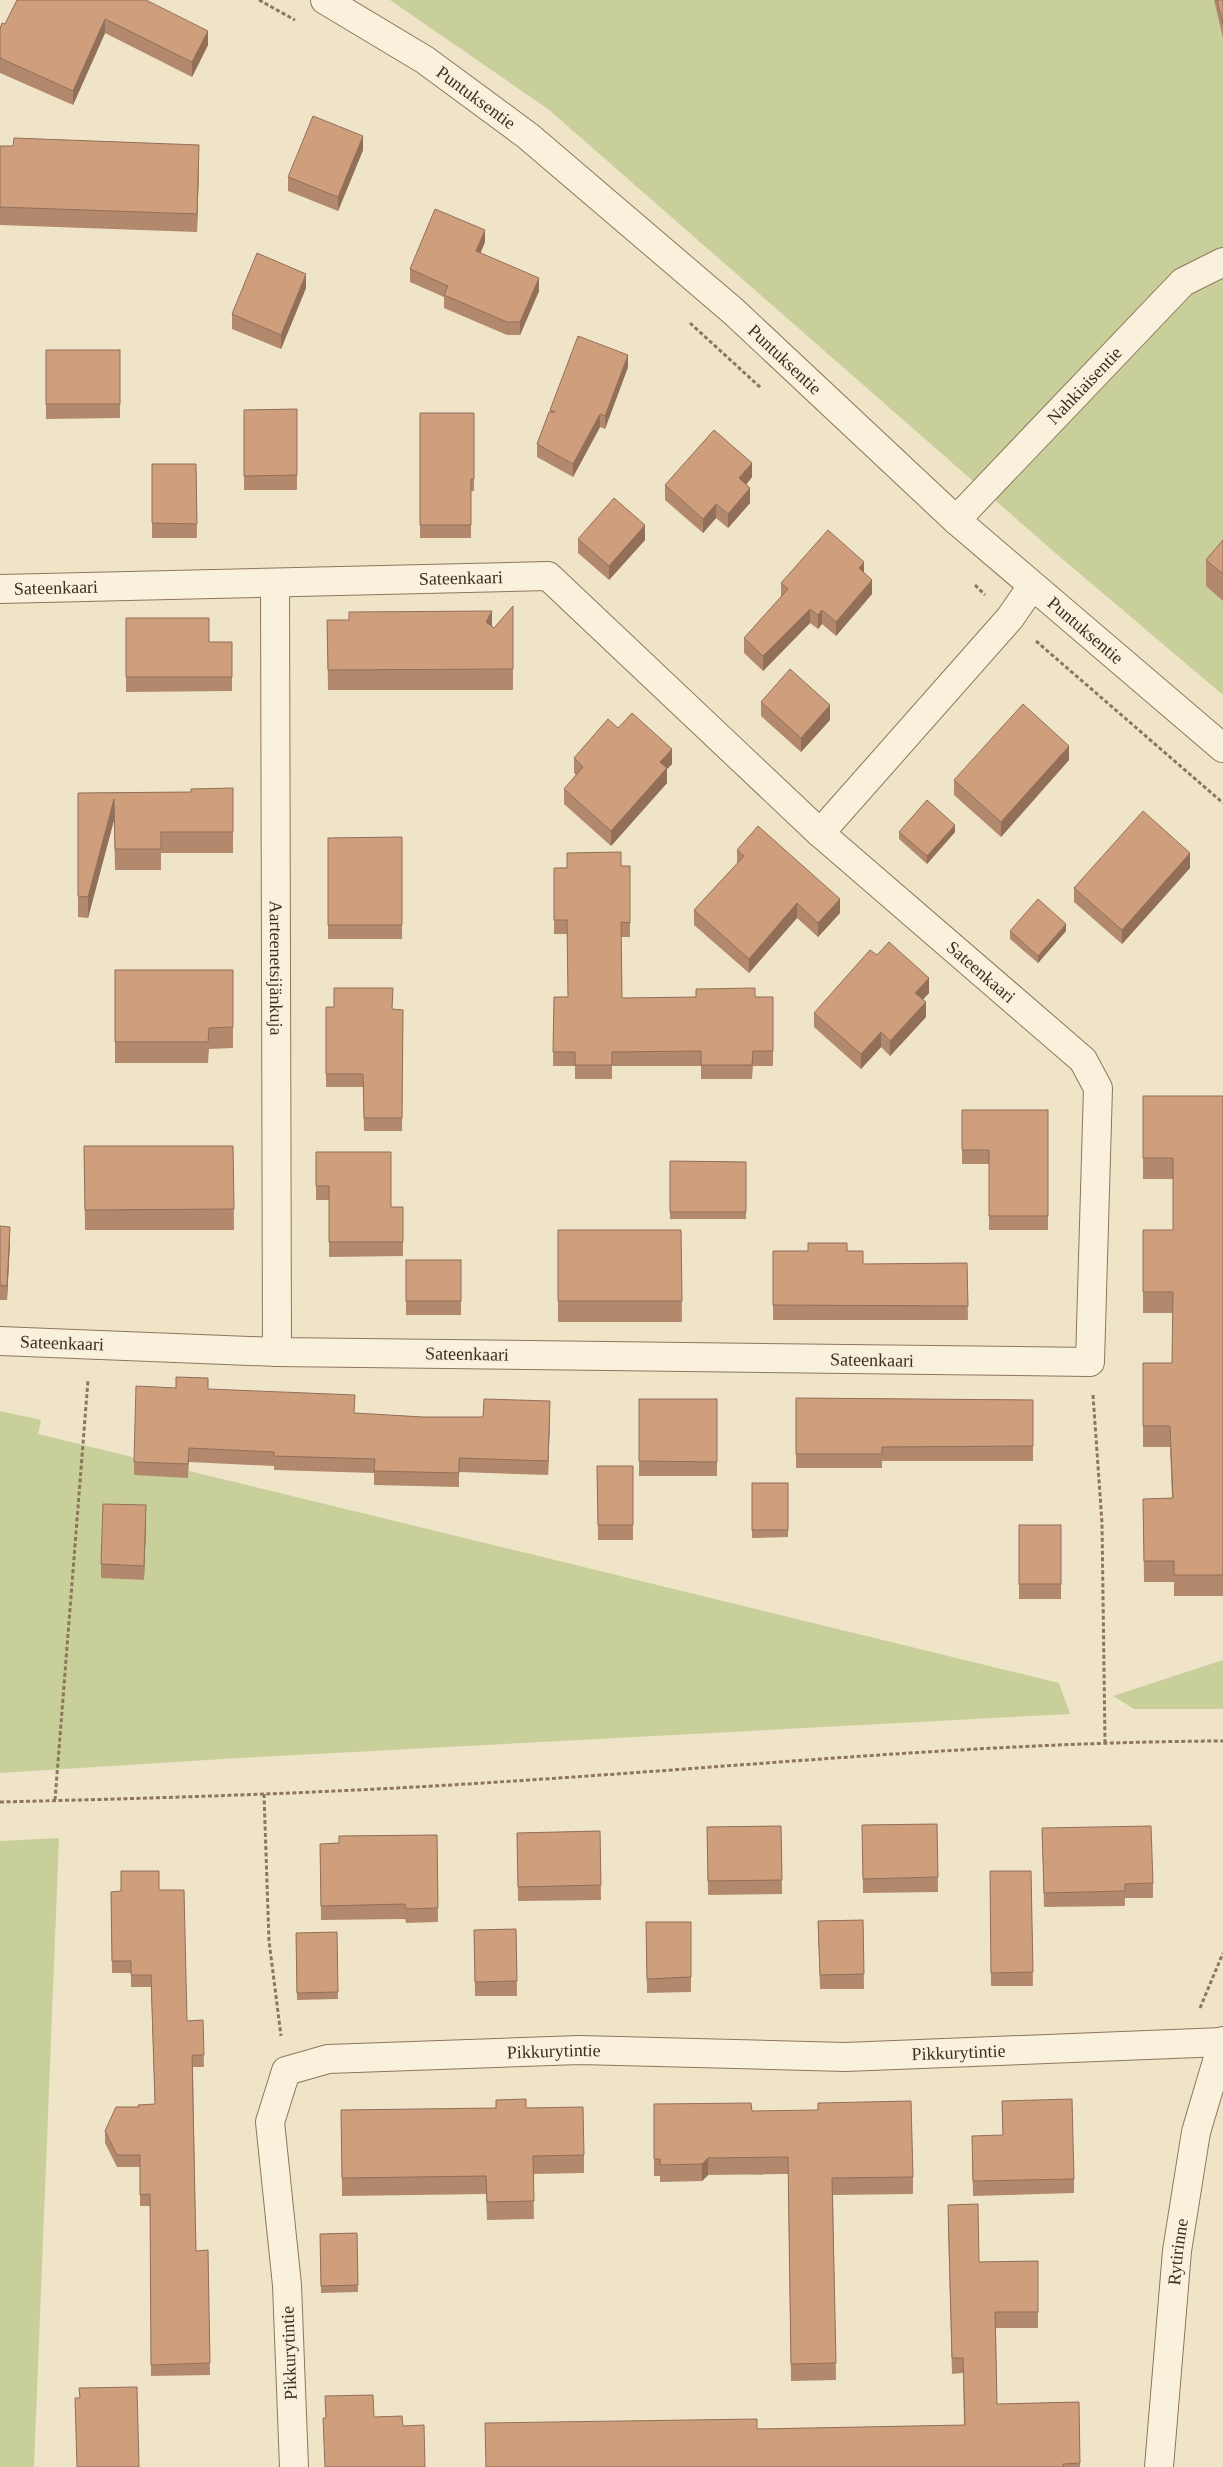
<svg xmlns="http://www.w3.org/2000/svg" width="1223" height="2467" font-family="'Times New Roman',serif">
	<rect width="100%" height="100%" fill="#f0e4c8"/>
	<!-- green -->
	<g fill="#c9cf9b">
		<path d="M390,0H1223V695L1053,551L548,109Z"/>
		<path d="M0,1411L41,1420L38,1434L1059,1683L1070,1714L223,1759L0,1773Z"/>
		<path d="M1223,1660V1709H1134L1113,1696Z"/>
		<path d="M59,1838L34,2467H0V1841Z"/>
	</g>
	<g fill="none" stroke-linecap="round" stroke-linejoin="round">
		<!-- minor casing -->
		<g stroke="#8d765c" stroke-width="30">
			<g id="minor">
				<path id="s1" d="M956,520L1183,282L1223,262"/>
				<path id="s2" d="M275,583L277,1352"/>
				<path id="s3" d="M0,589L548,576L820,833L1083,1060L1098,1088L1090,1362L277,1352L0,1341"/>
				<path d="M820,833L1010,618L1032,586"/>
				<path id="s4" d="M294,2467L287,2285L270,2122L286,2071L328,2059L580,2050L845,2057L1223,2042"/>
				<path id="s5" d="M1159,2467L1177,2251L1196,2132L1223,2041"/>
			</g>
		</g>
		<!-- tertiary casing -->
		<g stroke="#8d765c" stroke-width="30">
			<g id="tertiary">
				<path id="s6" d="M325,0L425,60L528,136L733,311L956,520L1223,748"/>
			</g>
		</g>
		<!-- path -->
		<g stroke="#8d765c" stroke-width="3" stroke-dasharray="4 2.5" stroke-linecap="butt">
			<path d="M259,0L295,20"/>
			<path d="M690,323L761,388"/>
			<path d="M975,585L985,595"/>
			<path d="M1036,641L1223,803"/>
			<path d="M1093,1395L1102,1523L1105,1742"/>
			<path d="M264,1794L269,1941L281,2036"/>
			<path d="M55,1800L88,1380"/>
			<path d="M0,1802C166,1798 332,1793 498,1782C740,1767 981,1742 1223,1741"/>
			<path d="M1200,2008L1223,1953"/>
		</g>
		<!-- minor -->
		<use href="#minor" stroke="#faf1dc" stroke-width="28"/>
		<!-- tertiary -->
		<use href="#tertiary" stroke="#faf1dc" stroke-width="28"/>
	</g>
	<!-- wall -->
	<g fill="#b2896c">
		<path d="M17,0L208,31V45L192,77L105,33L73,105L0,73V29L5,24Z"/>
		<path d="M1214,0H1223V38Z"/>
		<path d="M0,146L199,163L197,232L0,225Z"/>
		<path d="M363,150L338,211L288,191V177Z"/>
		<path d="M485,242L480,253L539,291L520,335H507L444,308V297L410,282V269Z"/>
		<path d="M306,288L281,349L232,329V314Z"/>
		<path d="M46,350H120V418L46,419Z"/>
		<path d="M628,367L605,429L600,427L573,477L537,457V444L550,412V410Z"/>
		<path d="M297,409V490H244V410Z"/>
		<path d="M420,413H474V491H471V538H420Z"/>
		<path d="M152,464H196L197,538H152Z"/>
		<path d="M752,477L746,485L750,503L728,528L716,518L703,533L665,500V485Z"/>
		<path d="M578,539L645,540L609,580L578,553Z"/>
		<path d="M1223,540V601L1206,586V560Z"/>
		<path d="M864,572L872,594L836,636L822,624L818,629L810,623L763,671L744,653V638L781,597V583Z"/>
		<path d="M513,606V690H328L327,620L492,626L494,628Z"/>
		<path d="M126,618L209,642H232V691L126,692Z"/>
		<path d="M761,702L830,720L801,752L761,716Z"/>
		<path d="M618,728L672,764L667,769V783L611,846L564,804V789L576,775L574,773V758Z"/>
		<path d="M1069,760L1001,837L954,795V780Z"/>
		<path d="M233,788V853H161V870H115L114,820L88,918L78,917V793L191,792Z"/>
		<path d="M899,832H955L927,864L899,839Z"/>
		<path d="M402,837V939H328V838Z"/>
		<path d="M737,850L840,913L818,937L797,918L749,973L694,925V910L737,864Z"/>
		<path d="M630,866V937H621L622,998L773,997V1066H753L752,1079H701V1066H612V1079H575V1066H553L554,997H568L567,934H554V868Z"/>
		<path d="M1190,868L1122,944L1074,902V888Z"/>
		<path d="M1010,931H1066L1038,963L1010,939Z"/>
		<path d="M877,955L929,993L922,1000L926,1017L890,1056L881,1047L861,1069L814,1027V1013Z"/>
		<path d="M115,970H233V1048L209,1049L208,1063H115Z"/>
		<path d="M326,1007L403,1010L402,1131H364L363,1087H326Z"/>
		<path d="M1143,1096H1223V1596H1174V1582H1144L1143,1499L1172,1498L1170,1447H1143V1363H1172L1173,1313H1143V1230H1173V1179H1143Z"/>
		<path d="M962,1110H1048V1230H989V1164H962Z"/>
		<path d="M84,1146H233L234,1230H85Z"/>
		<path d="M316,1152L391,1207H403V1256L329,1257V1200H316Z"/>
		<path d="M670,1161L746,1162V1219H670Z"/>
		<path d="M0,1226L10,1241L7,1300H0Z"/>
		<path d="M558,1230H681L682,1322H558Z"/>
		<path d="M773,1251H847L863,1264L967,1263L968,1320H773Z"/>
		<rect x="406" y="1260" width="55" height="55"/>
		<path d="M176,1388L208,1389L354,1413L423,1417H483L550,1415L548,1475L459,1472V1487L374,1485V1473L274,1470V1466L189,1462L188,1478L134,1475V1462Z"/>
		<path d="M796,1398L1033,1400V1461H882V1468H796Z"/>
		<rect x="639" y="1399" width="78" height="77"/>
		<path d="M597,1466H633V1540H598Z"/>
		<path d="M752,1483H788V1537L752,1538Z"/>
		<path d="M146,1520L144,1580L101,1578V1564Z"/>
		<rect x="1019" y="1525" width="42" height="74"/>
		<path d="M937,1824L938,1892L863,1893L862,1825Z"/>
		<path d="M781,1826L782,1894L708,1895L707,1827Z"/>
		<path d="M1042,1828L1153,1883V1898H1125V1906L1044,1907Z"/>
		<path d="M600,1831L601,1900L518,1901L517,1833Z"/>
		<path d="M437,1835L438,1922L406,1923L405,1919L321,1920L320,1844L339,1843V1836Z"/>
		<path d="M990,1871H1031L1033,1986H991Z"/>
		<path d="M159,1890L187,2021L203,2020L204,2067H193L196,2251L208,2250L210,2375L151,2376L150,2206H140V2167H117L105,2143V2131L138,2107L155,2104L151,1987H131V1973H112L111,1892Z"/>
		<path d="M863,1920L864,1989H820L818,1921Z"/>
		<path d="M691,1922V1992L647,1993L646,1937Z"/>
		<path d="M516,1929L517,1996H475L474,1930Z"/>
		<path d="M337,1932L338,1999L297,2000L296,1933Z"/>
		<path d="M1002,2101L1074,2179V2193L973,2196L972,2151L1003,2135Z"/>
		<path d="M654,2104L752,2111L913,2177V2194L833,2195L836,2380L791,2381L788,2174L708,2175L702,2181L660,2182V2176H654Z"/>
		<path d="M526,2108L584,2155V2173L533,2174L534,2219L487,2220L486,2194L342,2196L341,2110Z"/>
		<path d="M948,2221L979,2262L1038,2261V2328H996L997,2404L1079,2402L1080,2467H485L757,2429L964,2425L963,2373L952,2374Z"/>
		<path d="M357,2233L358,2292L321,2293L320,2234Z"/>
	</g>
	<!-- shaded-wall -->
	<g fill="#916f58">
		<path d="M105,19V33L73,105V91Z"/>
		<path d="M208,31V45L192,77V62Z"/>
		<path d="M363,136V150L338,211V197Z"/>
		<path d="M199,145V163L197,232V214Z"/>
		<path d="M485,230V242L476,264V251Z"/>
		<path d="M306,274V288L281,349V335Z"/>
		<path d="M539,278V291L520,335V322Z"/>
		<path d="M628,355V367L605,429V416Z"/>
		<path d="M600,414V427L573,477V464Z"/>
		<path d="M752,463V477L739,493V478Z"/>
		<path d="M750,488V503L728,528V514Z"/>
		<path d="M716,504V518L703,533V519Z"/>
		<path d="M645,525V540L609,580V566Z"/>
		<path d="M864,562V577L859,568Z"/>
		<path d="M872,580V594L836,636V622Z"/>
		<path d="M810,609V623L763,671V656Z"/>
		<path d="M822,610V624L818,629V615Z"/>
		<path d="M492,611V632L486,622Z"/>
		<path d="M830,705V720L801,752V738Z"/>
		<path d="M1069,746V760L1001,837V822Z"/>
		<path d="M672,749V764L667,769V783L611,846V831L660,762Z"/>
		<path d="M114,799V820L88,918V897Z"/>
		<path d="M955,825V832L927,864V856Z"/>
		<path d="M1190,853V868L1122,944V930Z"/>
		<path d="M840,899V913L818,937V923Z"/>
		<path d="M797,903V918L749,973V959Z"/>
		<path d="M1066,924V931L1038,963V956Z"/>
		<path d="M929,978V993L915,1008V993Z"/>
		<path d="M926,1002V1017L890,1056V1041Z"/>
		<path d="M881,1032V1047L861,1069V1054Z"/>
		<path d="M10,1227V1241L7,1300V1286Z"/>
		<path d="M550,1401V1415L548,1475V1461Z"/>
		<path d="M146,1505V1520L144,1580V1566Z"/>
		<path d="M708,2158V2175L702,2181V2164Z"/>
	</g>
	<!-- building -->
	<g fill="#cf9f7d" stroke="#916f58">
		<path d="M17,0H146L208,31L192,62L105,19L73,91L0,58V29L2,23L5,24Z"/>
		<path d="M1217,0H1223V24Z"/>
		<path d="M313,116L363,136L338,197L288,177Z"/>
		<path d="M14,138L199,145L197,214L0,207V146H13Z"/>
		<path d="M435,209L485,230L476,251L539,278L520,322H507L444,295L448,286L410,269Z"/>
		<path d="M257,253L306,274L281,335L232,314Z"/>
		<path d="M578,336L628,355L605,416L600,414L573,464L537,444L549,412H555L550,410Z"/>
		<rect x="46" y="350" width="74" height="54"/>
		<path d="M297,409V475L244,476V410Z"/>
		<path d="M420,413H474V479H471V525H420Z"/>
		<path d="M714,430L752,463L739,478L750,488L728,514L716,504L703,519L665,485Z"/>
		<path d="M152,464H196L197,524L152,523Z"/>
		<path d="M614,498L645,525L609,566L578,539Z"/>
		<path d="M828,530L864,562L859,568L872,580L836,622L822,610L818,615L810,609L763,656L744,638L788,589L781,583Z"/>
		<path d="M1223,540V574L1206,560Z"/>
		<path d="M513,606V669L328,670L327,620H349V612L492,611L486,622L494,628Z"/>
		<path d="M126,618H209V642H232V677H126Z"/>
		<path d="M790,669L830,705L801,738L761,702Z"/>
		<path d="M1023,704L1069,746L1001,822L954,780Z"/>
		<path d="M632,713L672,749L660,762L667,768L611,831L564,789L583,767L574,758L608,719L618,728Z"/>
		<path d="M233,788V832H161V849H115L114,799L88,897L78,896V793L191,792V789Z"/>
		<path d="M927,800L955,825L927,856L899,832Z"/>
		<path d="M1143,811L1190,853L1122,930L1074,888Z"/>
		<path d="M758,826L840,899L818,923L797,903L749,959L694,910L744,856L737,850Z"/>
		<path d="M402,837V925H328V838Z"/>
		<path d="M621,852V866H630V923L621,922L622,998L696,997V989L755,988V997H773V1051H753L752,1065H701V1051L612,1052V1065H575V1052H553L554,997H568L567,920H554V868H567V853Z"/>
		<path d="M1038,899L1066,924L1038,956L1010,931Z"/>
		<path d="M889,942L929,978L915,993L926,1002L890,1041L881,1032L861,1054L814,1013L870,950L877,955Z"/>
		<path d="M115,970H233V1027L209,1028L208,1042H115Z"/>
		<path d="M334,988H393L392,1009L403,1010L402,1118H364L363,1074H326V1007H334Z"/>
		<path d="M1143,1096H1223V1575H1174V1561H1144L1143,1499L1173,1498L1170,1426H1143V1363H1172L1173,1292H1143V1230H1173V1158H1143Z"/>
		<path d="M962,1110H1048V1216H989V1150H962Z"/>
		<path d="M84,1146H233L234,1209L85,1210Z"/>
		<path d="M316,1152H391V1207H403V1242H329V1186H316Z"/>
		<path d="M670,1161L746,1162V1212H670Z"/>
		<path d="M0,1226L10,1227L7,1286L0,1285Z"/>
		<path d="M558,1230H681L682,1301H558Z"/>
		<path d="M808,1243H847V1251H863V1264L967,1263L968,1306L773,1305V1251H808Z"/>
		<rect x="406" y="1260" width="55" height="41"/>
		<path d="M176,1377L208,1378V1389L355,1395L354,1413L423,1417H483L484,1399L550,1401L548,1461L459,1458V1473L374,1471L375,1459L274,1456V1452L189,1448L188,1464L134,1462L136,1386L176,1388Z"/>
		<path d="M796,1398L1033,1400V1446L882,1447V1454H796Z"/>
		<path d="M639,1399H717V1462L639,1461Z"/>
		<path d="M597,1466H633V1525H598Z"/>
		<rect x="752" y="1483" width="36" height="47"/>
		<path d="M103,1504L146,1505L144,1566L101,1564Z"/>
		<rect x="1019" y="1525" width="42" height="59"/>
		<path d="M937,1824L938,1877L863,1879L862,1825Z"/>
		<path d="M781,1826L782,1880L708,1881L707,1827Z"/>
		<path d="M1151,1826L1153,1883L1125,1884V1891L1044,1893L1042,1828Z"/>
		<path d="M600,1831L601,1885L518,1887L517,1833Z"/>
		<path d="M437,1835L438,1908L406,1909L405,1904L321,1906L320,1844L339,1843V1836Z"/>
		<path d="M121,1871H159V1890H184L187,2021L203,2020L204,2055H192L196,2251L208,2250L210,2363L151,2365L150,2194L140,2195V2155H117L105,2131L116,2107H139L138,2105L155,2104L151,1975H131V1961H112L111,1892L121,1891Z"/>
		<path d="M990,1871H1031L1033,1972L991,1973Z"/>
		<path d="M863,1920L864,1974L820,1975L818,1921Z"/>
		<path d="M646,1922H691V1977L647,1979Z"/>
		<path d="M516,1929L517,1981L475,1982L474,1930Z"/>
		<path d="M337,1932L338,1992L297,1993L296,1933Z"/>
		<path d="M526,2099V2108L583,2107L584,2155L533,2156L534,2201L487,2202L486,2176L342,2178L341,2110L496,2108V2100Z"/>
		<path d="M1072,2099L1074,2179L973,2181L972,2136L1003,2135L1002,2101Z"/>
		<path d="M911,2101L913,2177L832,2178L836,2363L791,2364L788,2157L708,2158L702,2164L660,2165V2159H654V2104L751,2103L752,2111L818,2110V2103Z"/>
		<path d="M978,2204L979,2262L1038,2261V2312H995L997,2404L1079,2402L1080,2463L1063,2464V2467H486L485,2423L757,2419V2429L965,2425L963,2358H952L948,2205Z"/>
		<path d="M357,2233L358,2285L321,2286L320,2234Z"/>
		<path d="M137,2387L139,2467H77L75,2398H80L79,2388Z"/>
		<path d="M373,2395L374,2417L402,2416L403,2426L424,2425L425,2467H325L323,2418H326L325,2396Z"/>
	</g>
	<g text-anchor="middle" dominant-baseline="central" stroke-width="4" stroke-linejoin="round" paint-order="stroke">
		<!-- street labels -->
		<g font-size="18" fill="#3d2e20" stroke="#f7eed8">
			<text stroke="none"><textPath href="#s6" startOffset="180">Puntuksentie</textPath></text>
			<text stroke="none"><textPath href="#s6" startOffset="585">Puntuksentie</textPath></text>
			<text stroke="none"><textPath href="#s1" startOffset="186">Nahkiaisentie</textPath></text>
			<text stroke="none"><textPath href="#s3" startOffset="461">Sateenkaari</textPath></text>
			<text stroke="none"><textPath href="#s3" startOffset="56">Sateenkaari</textPath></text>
			<text stroke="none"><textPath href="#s6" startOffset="990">Puntuksentie</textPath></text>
			<text stroke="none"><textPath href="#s2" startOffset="385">Aarteenetsijänkuja</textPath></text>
			<text stroke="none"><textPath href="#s3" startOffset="1135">Sateenkaari</textPath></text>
			<text transform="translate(62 1343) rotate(2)">Sateenkaari</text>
			<text transform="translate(467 1354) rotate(1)">Sateenkaari</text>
			<text transform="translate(872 1360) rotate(1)">Sateenkaari</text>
			<text stroke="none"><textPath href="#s4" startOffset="669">Pikkurytintie</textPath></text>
			<text stroke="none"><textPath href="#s4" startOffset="1074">Pikkurytintie</textPath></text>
			<text stroke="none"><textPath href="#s5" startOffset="216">Rytirinne</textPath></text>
			<text transform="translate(289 2353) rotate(-92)">Pikkurytintie</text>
		</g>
	</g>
</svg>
